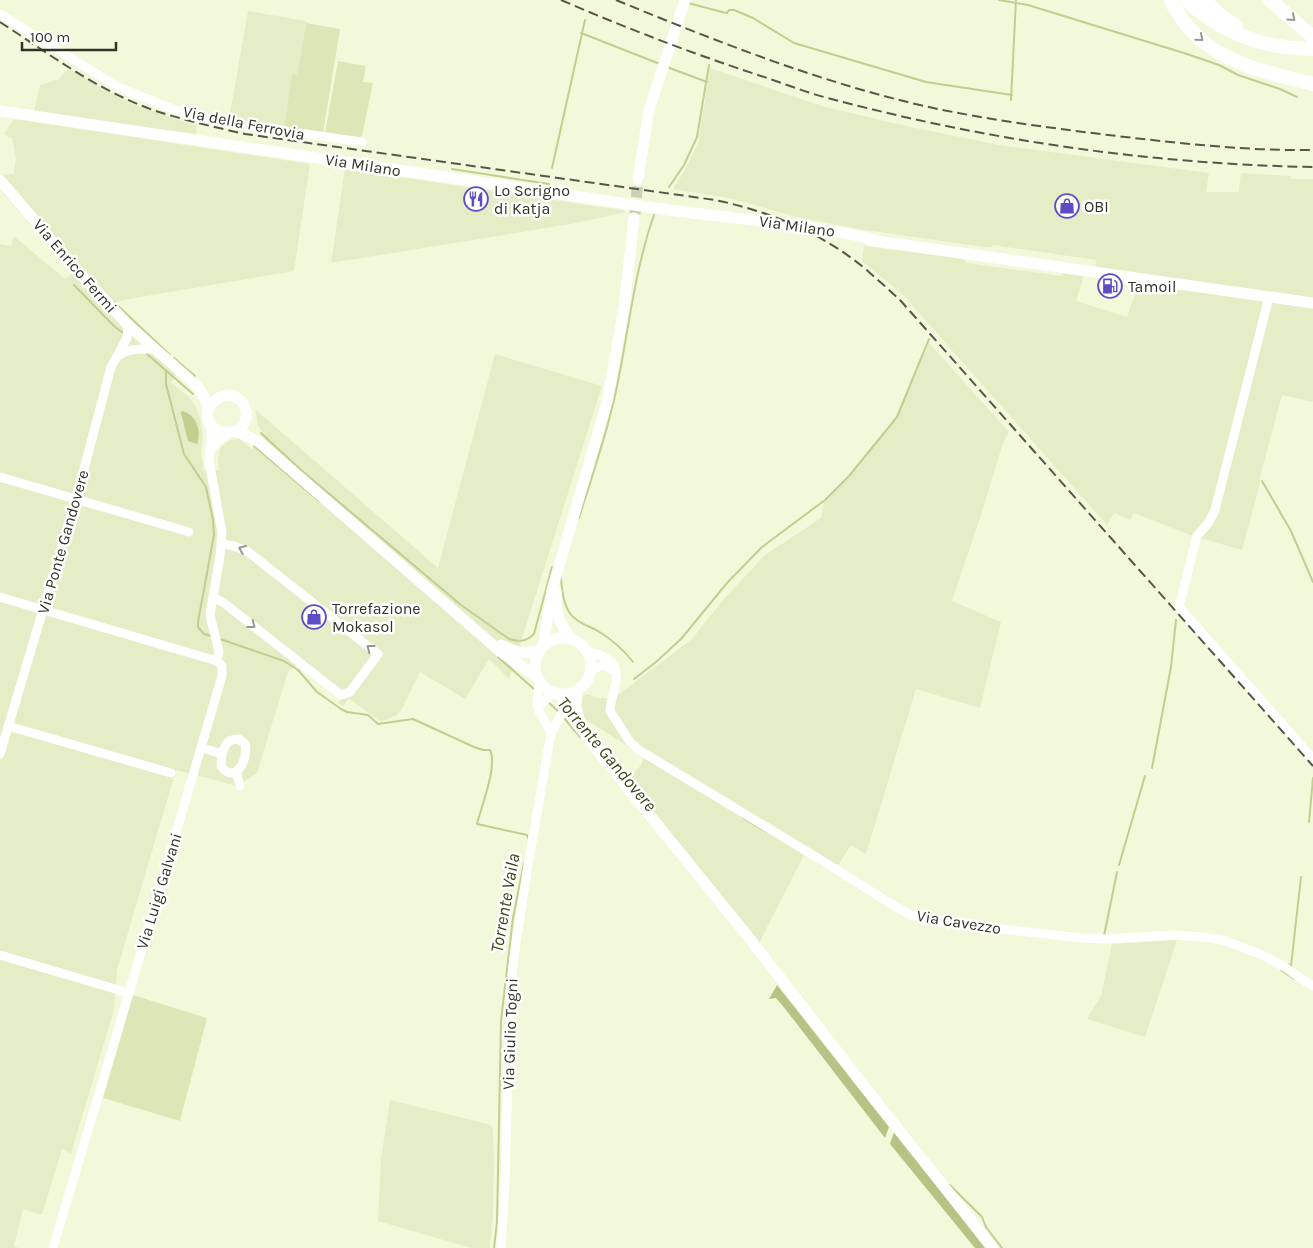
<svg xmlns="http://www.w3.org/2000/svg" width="1313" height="1248" font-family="Karla,sans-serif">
	<rect width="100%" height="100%" fill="#f2f9da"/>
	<!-- built -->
	<g fill="#e5edc7">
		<path d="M248,11L306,21L297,75H292L284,127L229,119Z"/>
		<path d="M710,68L825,107L911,127L999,145L1209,173L1206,192H1239L1241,173L1291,176L1292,179H1313V299L1095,268L1096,260L993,245L991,247H984L858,229L793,216L733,199L673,189L685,170L698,143Z"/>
		<path d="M68,69L132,104L197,126L196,134L34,112L40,85L59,79Z"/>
		<path d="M14,119L310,164L294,271L123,300L110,308L178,372L171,382L190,398L196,407L201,422L203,437L201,452L204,471L219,470L218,461L220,448L230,440L239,439L252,449L265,436L258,426L255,409L438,568L495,354L602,386L509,679L489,659L465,699L420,672L401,711L397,715L381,722L349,699L343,706L338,703L342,698L298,664L288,672L257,773L237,786L176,770L117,970L114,1010L71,1154L62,1149L42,1215L23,1209L14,1246L19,1248H0V244L11,246L14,236L65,279L72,274L0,189V175L14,174L16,159L12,138L4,134Z"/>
		<path d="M345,169L621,210L626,212L571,224L331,263Z"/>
		<path d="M864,246L964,259L967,263L1062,276L1063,273L1084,276L1076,301L1127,317L1139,282L1266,300L1213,506L1207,519L1193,536L1134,513L1130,520L1114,513L1107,525L903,295L862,261Z"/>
		<path d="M1271,301L1313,307V402L1282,395L1260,477V484L1242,550L1200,538L1214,520Z"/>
		<path d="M929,343L1009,432L1003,443L981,515L952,601L1001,622L980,708L916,689L866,854L851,845L837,867L807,849L759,943L626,782L641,765L644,757L579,715V699L587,694L597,698H614L692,639L722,601L765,555L821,518L824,501L849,476L897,417Z"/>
		<path d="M1177,940L1145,1037L1087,1019L1101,996L1112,944Z"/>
		<path d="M390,1100L491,1125L493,1130L494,1158L493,1215L490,1248H471L378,1221L381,1159Z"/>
	</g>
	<!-- green -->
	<g fill="#dce6b7">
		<path d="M306,23L340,29L323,133L284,127L292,74L297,75Z"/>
		<path d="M338,61L366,66L363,82L373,83L362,136L357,138L325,133Z"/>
		<path d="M133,995L207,1018L180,1121L103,1098Z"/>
	</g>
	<!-- forest -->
	<g fill="#b7c285">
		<path d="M777,985L889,1127L885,1138L783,1006L776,998L769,999Z"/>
		<path d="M894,1132L985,1248H975L890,1144Z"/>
	</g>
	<!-- water -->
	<path fill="#c2ce90" d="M182,411C196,414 202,431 197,444L188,441L181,413Z"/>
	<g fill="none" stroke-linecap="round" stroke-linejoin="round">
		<!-- stream -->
		<g stroke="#c2ce90" stroke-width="2">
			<path d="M999,0L1028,5L1187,54L1219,65L1238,75L1280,89L1297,97"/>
			<path d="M688,3L722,12L727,13L729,10H734L753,18L794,43L926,82L1012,95"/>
			<path d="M581,33L660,64"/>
			<path d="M667,67L707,82"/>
			<path d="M1011,100L1016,0"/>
			<path d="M552,168L585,20"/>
			<path d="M452,169L549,184"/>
			<path d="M669,187L684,165L697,137L709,65"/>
			<path d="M74,285L114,326L123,333"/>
			<path d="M114,302L170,355"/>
			<path d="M147,354L193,394"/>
			<path d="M174,358L195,376"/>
			<path d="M166,371V384L184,454L206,487L213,520L214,535L198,622V627L204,634L211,636"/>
			<path d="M261,433L301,470L461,605L509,639C519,642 526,642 534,634L552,567"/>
			<path d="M254,446L319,501"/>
			<path d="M1262,481L1291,531L1313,582"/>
			<path d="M579,518C594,470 611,421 620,371C630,319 636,266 654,215"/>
			<path d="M561,578C562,589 563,602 569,612C575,622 587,625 598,631C611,639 623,649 633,662"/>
			<path d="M220,639L284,661L298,670L317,692L341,709L347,712L368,715L378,724L413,719L474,747L483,750H490C498,766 481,807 477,824L527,835L528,838"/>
			<path d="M498,657L535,690"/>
			<path d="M634,679L656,662L681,639L727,583L762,547L825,500L849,476L897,417L929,339"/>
			<path d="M548,702L559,712"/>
			<path d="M564,718L580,737"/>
			<path d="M1152,768L1171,667L1176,620"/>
			<path d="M743,818L767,832"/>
			<path d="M1309,822L1313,778"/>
			<path d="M1119,865L1145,776"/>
			<path d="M1104,936L1117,872"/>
			<path d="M1288,964L1291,966L1301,877"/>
			<path d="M1281,970L1294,979"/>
			<path d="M950,1185L982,1217L986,1227L1002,1248"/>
			<path d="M494,1248L497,1222L501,1021L513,918L524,863"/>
		</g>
		<!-- major-tunnel -->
		<path stroke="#cbd1b6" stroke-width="11" stroke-dasharray="11 5.5" stroke-linecap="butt" d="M635,214L638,179"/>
		<!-- minor -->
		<g stroke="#fff" stroke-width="9">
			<path d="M0,14L118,87L172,109L223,122L362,142"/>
			<path d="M1269,297L1215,510L1209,522L1197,536L1179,607L1313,759"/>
			<path d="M118,356C129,348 140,349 153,349"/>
			<path d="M210,423L211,435L209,461L222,532L220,556L210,615L219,652L217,661"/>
			<path d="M211,449L222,438L228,434"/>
			<path d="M0,477L189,532"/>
			<path d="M0,597L217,661L222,666V676L129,993L0,955"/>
			<path d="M213,597L224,603L341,695L350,692L378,654L247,551L234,546L222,544"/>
			<path d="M588,652C608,656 621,663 615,687C613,696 610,702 610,711L630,742L639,750L831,866L891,904L913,916L931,921L1081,938L1107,939L1175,935L1211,938L1226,941L1260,954L1285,967L1297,976L1313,986"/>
			<path d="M591,672C600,663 605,665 615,671"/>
			<path d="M538,706L554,693"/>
			<path d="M8,726L171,773"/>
			<path d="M551,733L562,713"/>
			<path d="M202,748L222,754L221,766C235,786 249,759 245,744L239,739C228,739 225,744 222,754"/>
			<path d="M0,754L76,499L111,367L127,338L128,325"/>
			<path d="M236,772L240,786"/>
			<path d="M53,1248L129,993"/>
			<path d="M501,1248L505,1182L510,993L514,957L528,865L551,733C548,724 543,720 539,711C535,702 538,691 540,682"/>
		</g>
		<!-- major -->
		<g stroke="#fff" stroke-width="11">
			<path d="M0,111L641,206C694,214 748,219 801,226C826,230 851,233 876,240"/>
			<path d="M638,179L649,110L685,0"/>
			<path d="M0,180L76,269L128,325L197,386L204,397L209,408"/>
			<path d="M869,240L1313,303"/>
			<path d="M236,432C252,421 249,401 231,395C212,395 198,415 215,429C223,435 229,431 237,432C245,434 252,439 259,442L501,652L537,677"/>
			<path d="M556,591C556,612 558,624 573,640"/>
			<circle cx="563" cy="666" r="28"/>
			<path d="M501,645L520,653L539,651"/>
			<path d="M543,646L552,590L607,402L624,308L634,218"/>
			<path d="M577,691L576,706L580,723"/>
			<path d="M560,695L574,720L601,755L750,939L875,1100L993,1248"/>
		</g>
		<!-- highway -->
		<g stroke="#fff" stroke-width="14">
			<path d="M1170,0C1178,13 1186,27 1198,37C1229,66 1274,74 1313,84"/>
			<path d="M1186,0C1222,33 1264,49 1313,49"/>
			<path d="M1204,0L1222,17L1236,26"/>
			<path d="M1270,0L1313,37"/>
		</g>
		<!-- rail -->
		<g stroke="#555848" stroke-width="2" stroke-dasharray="10 5" stroke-linecap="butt">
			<path d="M561,0C626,28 691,53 758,75C780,82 802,91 824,97C984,140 1148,164 1313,167"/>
			<path d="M616,0C723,44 839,90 953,112C1010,123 1067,130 1125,137C1187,144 1250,151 1313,150"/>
			<path d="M0,22C49,54 97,90 153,110C183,120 214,127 245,134L715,200C768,211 820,232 863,267C876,278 888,289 900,300L1313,766"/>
		</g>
	</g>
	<!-- one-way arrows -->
	<defs><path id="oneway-chevron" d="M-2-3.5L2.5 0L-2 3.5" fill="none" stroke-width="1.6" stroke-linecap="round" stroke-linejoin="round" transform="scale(1.25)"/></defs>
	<g stroke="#989993">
		<use href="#oneway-chevron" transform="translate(1292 18) rotate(42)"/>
		<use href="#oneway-chevron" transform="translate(1200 38) rotate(40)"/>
		<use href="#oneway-chevron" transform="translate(242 549) rotate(-157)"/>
		<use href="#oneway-chevron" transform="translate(252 625) rotate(38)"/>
		<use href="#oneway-chevron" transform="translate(370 648) rotate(-142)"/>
	</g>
	<!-- icons -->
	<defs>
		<g id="restaurant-ring" transform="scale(1.25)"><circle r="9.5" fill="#fff" stroke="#5c4dc5" stroke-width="1.5"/><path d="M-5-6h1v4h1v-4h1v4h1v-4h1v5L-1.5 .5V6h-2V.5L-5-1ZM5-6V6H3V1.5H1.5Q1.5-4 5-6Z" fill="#5c4dc5"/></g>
		<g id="shop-ring" transform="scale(1.25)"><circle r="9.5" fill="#fff" stroke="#5c4dc5" stroke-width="1.5"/><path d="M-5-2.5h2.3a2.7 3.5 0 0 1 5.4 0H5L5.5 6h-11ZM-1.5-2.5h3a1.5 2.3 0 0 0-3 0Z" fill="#5c4dc5"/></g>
		<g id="fuel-ring" transform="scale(1.25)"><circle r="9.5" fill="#fff" stroke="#5c4dc5" stroke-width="1.5"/><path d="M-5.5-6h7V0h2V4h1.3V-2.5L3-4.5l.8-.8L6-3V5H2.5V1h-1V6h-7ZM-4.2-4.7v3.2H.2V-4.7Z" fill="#5c4dc5"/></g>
	</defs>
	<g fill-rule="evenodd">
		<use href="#restaurant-ring" x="476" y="199"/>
		<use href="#shop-ring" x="1067" y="206"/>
		<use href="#fuel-ring" x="1110" y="286"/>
		<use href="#shop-ring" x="314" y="617"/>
	</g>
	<g text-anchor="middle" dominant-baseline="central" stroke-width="5" stroke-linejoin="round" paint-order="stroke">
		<!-- street labels -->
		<g font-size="16" fill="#313327" stroke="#fff">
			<text transform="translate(244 123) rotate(11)">Via della Ferrovia</text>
			<text transform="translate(363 165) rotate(9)">Via Milano</text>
			<text transform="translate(797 226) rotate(8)">Via Milano</text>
			<text transform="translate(75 266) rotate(49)">Via Enrico Fermi</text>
			<text transform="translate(63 542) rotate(-74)">Via Ponte Gandovere</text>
			<text transform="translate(159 891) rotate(-73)">Via Luigi Galvani</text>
			<text transform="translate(959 922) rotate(9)">Via Cavezzo</text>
			<text transform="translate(510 1034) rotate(-88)">Via Giulio Togni</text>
		</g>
		<!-- poi labels -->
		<g font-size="16" fill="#313327" stroke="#fff" text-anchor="start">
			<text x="494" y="190">Lo Scrigno<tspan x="494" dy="18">di Katja</tspan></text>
			<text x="1084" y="206">OBI</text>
			<text x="1128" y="286">Tamoil</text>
			<text x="332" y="608">Torrefazione<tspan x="332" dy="18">Mokasol</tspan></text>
		</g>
		<!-- water labels -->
		<g font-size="18" font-style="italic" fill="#3d4415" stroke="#fff">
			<text transform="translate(607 754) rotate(50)">Torrente Gandovere</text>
			<text transform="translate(505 903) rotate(-80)">Torrente Vaila</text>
		</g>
	</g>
	<!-- scale -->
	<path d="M22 42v8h94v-8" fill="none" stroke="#313327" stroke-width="2.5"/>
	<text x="30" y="42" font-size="15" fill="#313327" stroke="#ffffff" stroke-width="4" paint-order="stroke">100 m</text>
</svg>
